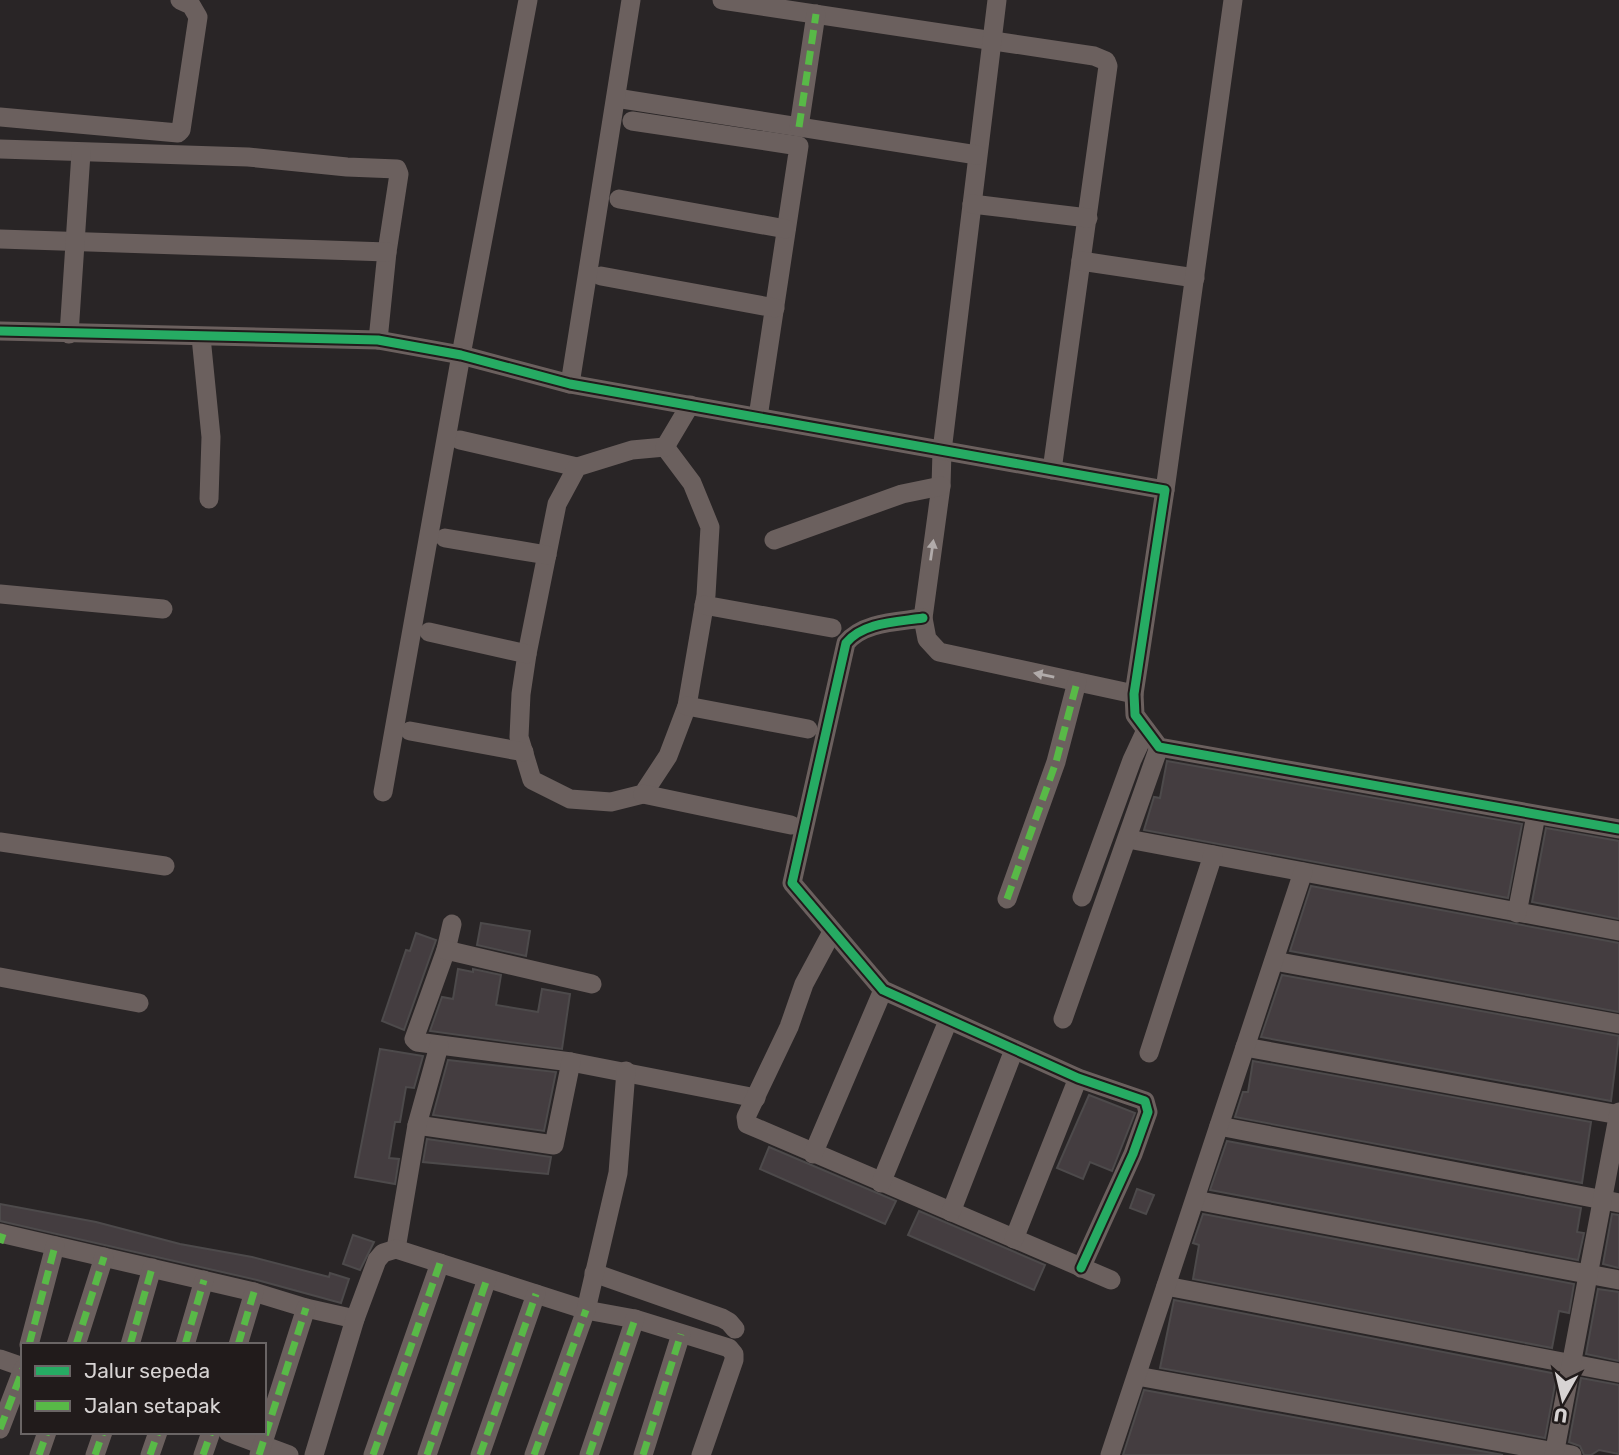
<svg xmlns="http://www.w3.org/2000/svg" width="1619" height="1455" font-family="Rubik,sans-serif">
	<rect width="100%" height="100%" fill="#292526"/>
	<!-- building -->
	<g fill="#443d40" stroke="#4d4a4b" stroke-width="2">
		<path d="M1167,761L1522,824L1508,898L1144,830L1154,797L1160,798Z"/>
		<path d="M1546,828L1619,841V919L1532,902Z"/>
		<path d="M1311,886L1619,943V1012L1290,951Z"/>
		<path d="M481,923L530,931L526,956L477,945Z"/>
		<path d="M416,933L436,940L404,1030L382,1021L406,950L410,951Z"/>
		<path d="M458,969L473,972V969L501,975L496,1005L538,1012L542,989L570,994L562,1049L430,1031L442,997L453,999Z"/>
		<path d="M1282,975L1619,1036L1611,1101L1261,1037Z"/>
		<path d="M380,1049L423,1056L414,1088L406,1087L400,1122H395L389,1158L399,1159L395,1184L355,1177Z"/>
		<path d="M448,1060L556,1072L544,1131L433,1115Z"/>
		<path d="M1253,1061L1591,1122L1582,1183L1235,1117L1243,1092H1248Z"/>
		<path d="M1089,1095L1135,1113L1112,1171L1090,1162L1083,1179L1057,1168Z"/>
		<path d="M427,1139L551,1157L548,1174L423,1162Z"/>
		<path d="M1227,1141L1581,1208L1577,1232L1584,1233L1578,1260L1210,1190Z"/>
		<path d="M769,1147L896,1201L885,1224L760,1169Z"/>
		<path d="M1137,1189L1154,1195L1146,1214L1130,1208Z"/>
		<path d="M0,1204L96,1222L180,1244L252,1257L329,1277L330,1273L349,1279L341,1303L257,1280L0,1221Z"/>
		<path d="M919,1211L1045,1265L1034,1290L908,1235Z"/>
		<path d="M1203,1214L1574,1284L1569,1313L1559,1311L1552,1348L1193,1279L1199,1245L1193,1243Z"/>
		<path d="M1612,1214L1619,1215V1268L1603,1264Z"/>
		<path d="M353,1235L374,1242L360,1270L343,1264Z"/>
		<path d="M1598,1289L1619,1292V1361L1586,1354Z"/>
		<path d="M1174,1300L1557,1374L1545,1438L1160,1368Z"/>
		<path d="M1581,1378L1619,1385V1454L1599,1450L1591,1455H1584L1580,1446L1569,1442Z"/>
		<path d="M1144,1390L1503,1455H1123Z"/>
	</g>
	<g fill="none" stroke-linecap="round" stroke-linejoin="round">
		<!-- minor -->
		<g stroke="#6b605e" stroke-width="19">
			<path d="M722,0L1094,56L1106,61L1108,66L1052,470"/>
			<path d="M997,0L942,451L941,486L923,618L927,639L939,652L1134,694"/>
			<path d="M616,98L977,155"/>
			<path d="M0,117L178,133L181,130L198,17L191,5L180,0"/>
			<path d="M632,121L799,146L758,417"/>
			<path d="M799,127L816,14"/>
			<path d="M0,149L248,157L347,167L397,169L399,174L387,252L378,340"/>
			<path d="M619,199L786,229"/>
			<path d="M972,204L1088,218"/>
			<path d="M0,239L387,252"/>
			<path d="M1081,261L1195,278"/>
			<path d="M601,276L775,308"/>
			<path d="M0,331L378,340L461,355L570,384L1165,490L1134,694L1135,715L1159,747L1619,829"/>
			<path d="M69,334L81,153"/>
			<path d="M201,337L211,437L209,499"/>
			<path d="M570,384L631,0"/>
			<path d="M460,440L577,467"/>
			<path d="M665,447L692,483L710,527L706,595L687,706L668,756L643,794L611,802L570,799L532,780L519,737L521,694L527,654L557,504L577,467L632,450Z"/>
			<path d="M665,447L690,405"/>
			<path d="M1165,490L1233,0"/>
			<path d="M445,538L547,555"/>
			<path d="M774,540L902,494L941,486"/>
			<path d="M0,594L163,609"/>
			<path d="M704,605L832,628"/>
			<path d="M923,618C897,622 863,622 846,643L792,883L883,990L1078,1078L1145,1101L1148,1112L1133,1154L1081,1268"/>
			<path d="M429,632L527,654"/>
			<path d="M687,706L808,729"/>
			<path d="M410,731L524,752"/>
			<path d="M383,792L461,355L528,0"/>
			<path d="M643,794L791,825"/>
			<path d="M1128,839L1619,931"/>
			<path d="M0,842L165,866"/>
			<path d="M1082,897L1132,760L1146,730"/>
			<path d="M1007,899L1056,762L1077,682"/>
			<path d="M1517,913L1536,815"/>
			<path d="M452,924L446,950L414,1039L417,1042L571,1062L756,1098"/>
			<path d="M832,932L804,984L789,1027L746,1117L747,1124L1111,1280"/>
			<path d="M446,950L592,984"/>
			<path d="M1274,961L1619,1024"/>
			<path d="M0,977L139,1003"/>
			<path d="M1063,1019L1159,747"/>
			<path d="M1245,1047L1619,1115"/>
			<path d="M1149,1053L1213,855"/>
			<path d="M417,1125L554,1145L571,1062"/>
			<path d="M1219,1126L1619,1203"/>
			<path d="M813,1154L883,990"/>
			<path d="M881,1183L948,1021"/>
			<path d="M1195,1200L1619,1280"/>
			<path d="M951,1212L1014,1050"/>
			<path d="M0,1233L254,1292L306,1308L355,1319"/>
			<path d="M1014,1239L1078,1078"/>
			<path d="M396,1249L417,1125L439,1046"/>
			<path d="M594,1273L722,1318L729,1322L735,1329"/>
			<path d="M1166,1286L1619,1373"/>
			<path d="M29,1345L55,1246"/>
			<path d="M76,1345L104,1257"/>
			<path d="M130,1345L152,1268"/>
			<path d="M185,1345L204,1280"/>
			<path d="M238,1345L254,1292"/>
			<path d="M0,1359L23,1367"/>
			<path d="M1137,1376L1572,1455"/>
			<path d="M0,1429L23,1369"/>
			<path d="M228,1432L289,1455"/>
			<path d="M39,1455L47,1432"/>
			<path d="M95,1455L103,1432"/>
			<path d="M150,1455L158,1432"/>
			<path d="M203,1455L211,1432"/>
			<path d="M259,1455L306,1308"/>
			<path d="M314,1455L355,1319L377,1260L383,1253L396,1249L586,1310L635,1319L729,1348L734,1354V1360L701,1455"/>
			<path d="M373,1455L440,1263"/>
			<path d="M427,1455L487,1279"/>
			<path d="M480,1455L536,1294"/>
			<path d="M534,1455L586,1310L618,1173L626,1071"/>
			<path d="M589,1455L635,1319"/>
			<path d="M643,1455L681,1334"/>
			<path d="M1110,1455L1303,872"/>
			<path d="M1554,1455L1619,1112"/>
		</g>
		<!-- quiet -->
		<g stroke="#58b947" stroke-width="7" stroke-dasharray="14 7" stroke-linecap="butt">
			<path d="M799,127L816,14"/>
			<path d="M1007,899L1056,762L1077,682"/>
			<path d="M0,1243L3,1234"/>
			<path d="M29,1345L55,1246"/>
			<path d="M76,1345L104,1257"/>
			<path d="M130,1345L152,1268"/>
			<path d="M185,1345L204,1280"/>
			<path d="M238,1345L254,1292"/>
			<path d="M0,1429L23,1369"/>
			<path d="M39,1455L47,1432"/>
			<path d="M95,1455L103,1432"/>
			<path d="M150,1455L158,1432"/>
			<path d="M203,1455L211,1432"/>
			<path d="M259,1455L306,1308"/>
			<path d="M373,1455L440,1263"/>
			<path d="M427,1455L487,1279"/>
			<path d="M480,1455L536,1294"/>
			<path d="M534,1455L586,1310"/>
			<path d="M589,1455L635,1319"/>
			<path d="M643,1455L681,1334"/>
		</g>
		<!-- cycleway casing -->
		<g stroke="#211b1b" stroke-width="13">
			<g id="cycleway">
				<path d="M0,331L378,340L461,355L570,384L1165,490L1134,694L1135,715L1159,747L1619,829"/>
				<path d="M923,618C897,622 863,622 846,643L792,883L883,990L1078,1078L1145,1101L1148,1112L1133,1154L1081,1268"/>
			</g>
		</g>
		<!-- cycleway -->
		<use href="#cycleway" stroke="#26ab63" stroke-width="9"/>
	</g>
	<!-- one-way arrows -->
	<defs><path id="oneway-solid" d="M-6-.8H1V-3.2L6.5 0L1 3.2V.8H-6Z" transform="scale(1.75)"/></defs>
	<g fill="#b1abaa">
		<use href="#oneway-solid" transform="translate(932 550) rotate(-82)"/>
		<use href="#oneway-solid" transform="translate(1044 675) rotate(-168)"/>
	</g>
	<!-- legend -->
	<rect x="21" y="1343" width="245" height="91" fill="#211b1b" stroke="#6a6565" stroke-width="2"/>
	<rect x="35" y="1366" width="35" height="10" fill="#26ab63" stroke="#6a6565" stroke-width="2"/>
	<text x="84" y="1378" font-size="21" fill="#d7d3d3">Jalur sepeda</text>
	<rect x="35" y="1401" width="35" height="10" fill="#58b947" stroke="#6a6565" stroke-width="2"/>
	<text x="84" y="1413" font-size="21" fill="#d7d3d3">Jalan setapak</text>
	<!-- north arrow -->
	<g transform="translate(1563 1399) rotate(188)" stroke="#211b1b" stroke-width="5" paint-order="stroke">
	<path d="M0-5L12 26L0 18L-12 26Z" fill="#d7d3d3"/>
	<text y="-10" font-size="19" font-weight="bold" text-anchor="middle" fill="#d7d3d3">U</text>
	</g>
</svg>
